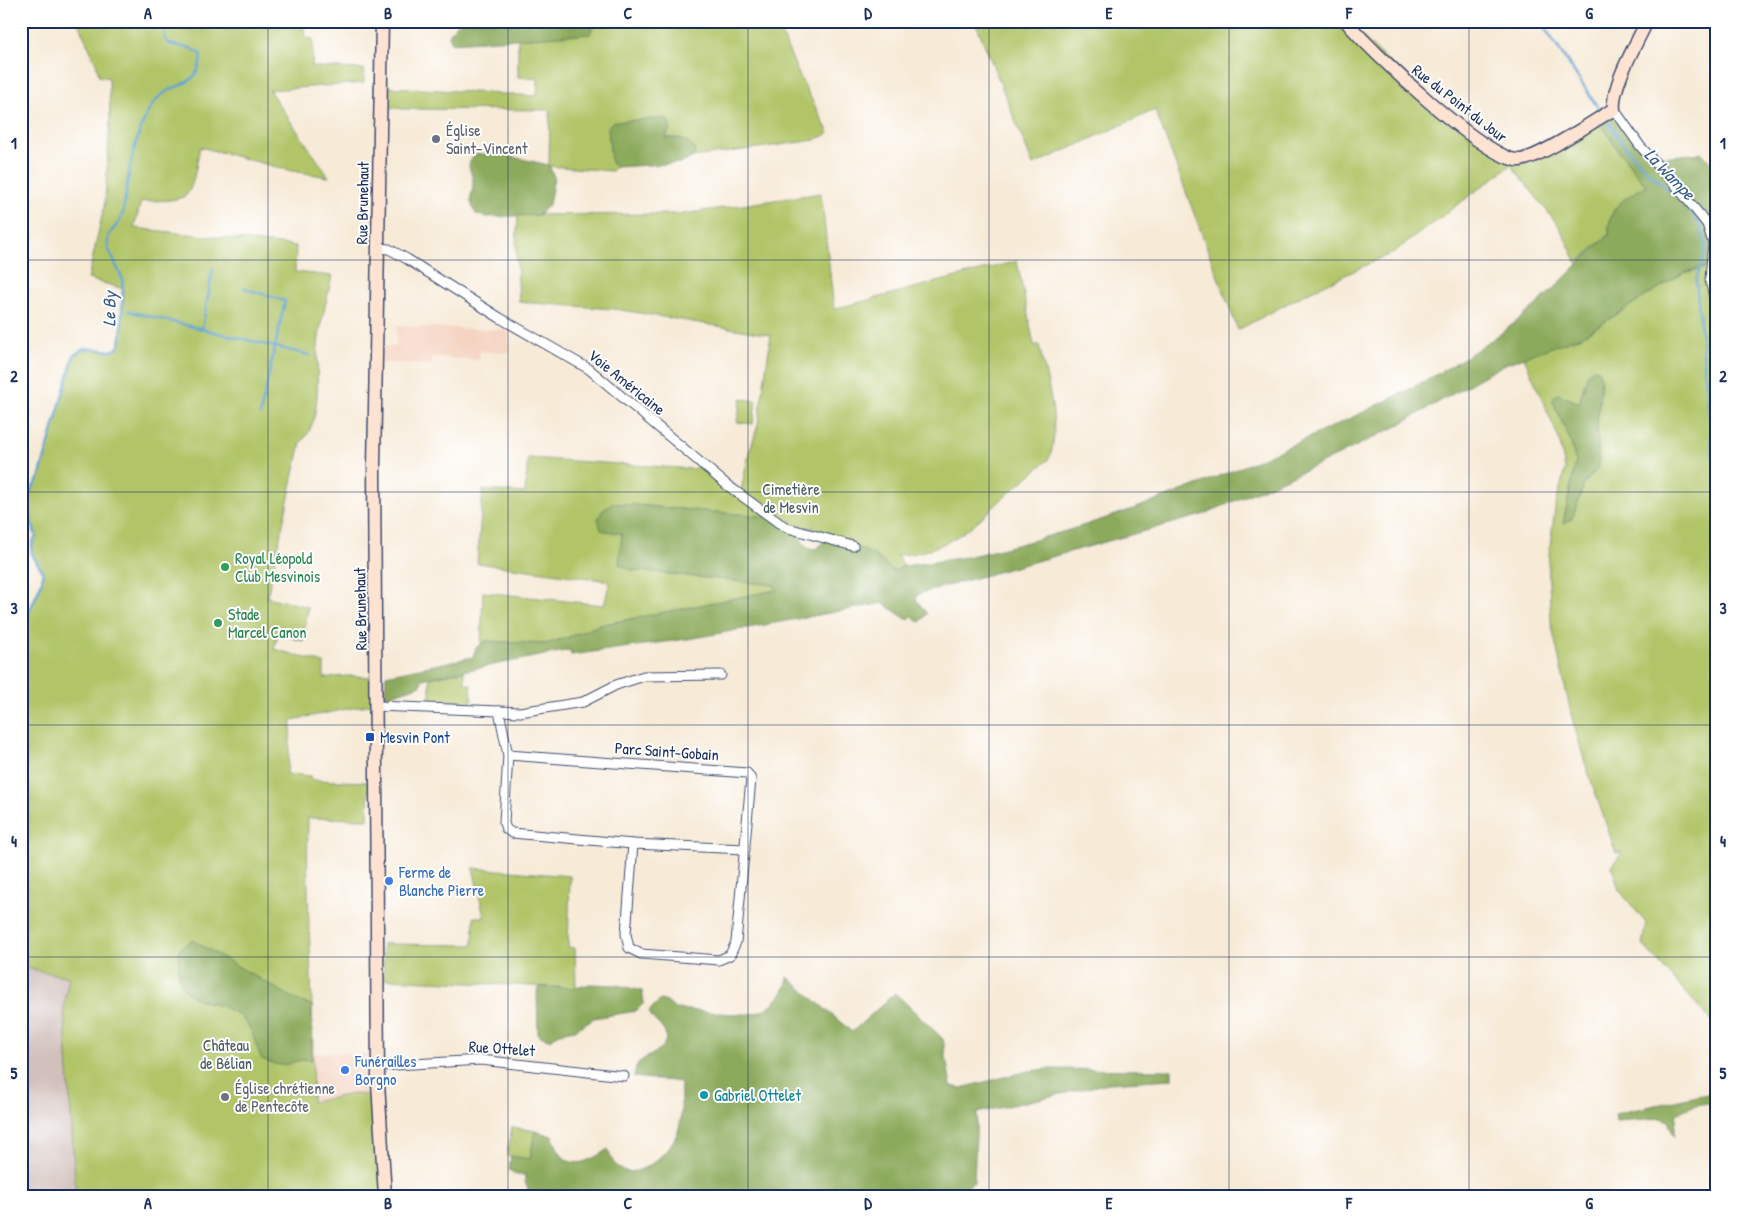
<svg xmlns="http://www.w3.org/2000/svg" width="1737" height="1217" font-family="'Patrick Hand',sans-serif">
	<rect width="100%" height="100%" fill="#fff"/>
	<filter id="ink" filterUnits="userSpaceOnUse"><feTurbulence type="fractalNoise" baseFrequency=".02" numOctaves="2"/><feDisplacementMap in="SourceGraphic" scale="10" xChannelSelector="R" yChannelSelector="G"/><feConvolveMatrix kernelMatrix="1 2 1 2 8 2 1 2 1" color-interpolation-filters="sRGB"/></filter>
	<filter id="wash" filterUnits="userSpaceOnUse"><feTurbulence type="fractalNoise" baseFrequency=".0096" numOctaves="4" result="noise"/><feDisplacementMap in="SourceGraphic" scale="20" xChannelSelector="R" yChannelSelector="G"/><feGaussianBlur stdDeviation="1.12" result="paint"/><feColorMatrix in="noise" values="0 0 0 0 0 0 0 0 0 0 0 0 0 0 0 0 0 1.4 0 .05"/><feComposite in="paint" operator="in"/></filter>
	<g filter="url(#wash)">
		<rect width="100%" height="100%" fill="#f7ead7"/>
		<!-- built -->
		<g fill="#f5d3c1">
			<path d="M397,326L509,330V352L480,351L479,360L432,357L431,365L375,362V346H396Z"/>
			<path d="M312,1053L378,1054L379,1092L367,1095L352,1094L312,1102Z"/>
		</g>
		<!-- industrial -->
		<path fill="#d1c0bc" d="M21,967L69,977L64,1007L76,1196H21Z"/>
		<!-- green -->
		<g fill="#b1c568" stroke="#667a63" fill-rule="evenodd">
			<path d="M77,21L303,23L305,38L313,39L312,67L364,69V83L269,90L329,177L292,171L200,147C197,158 194,191 185,196C174,202 153,200 141,202L134,228L296,246L295,272L332,276C328,296 322,316 319,337C314,367 325,420 301,442L267,597L308,607L303,641L278,634L274,649L324,663V678L348,676L377,677V703L292,720L287,774L311,776V780L369,782L368,819L308,818C305,912 316,1007 312,1102L352,1094L367,1095L379,1092L385,1196H76L64,1007L69,977L21,967V629L42,580V570L32,558V542L36,536L28,511L27,497L39,478L74,355C85,348 91,349 104,350C108,351 112,352 115,350C124,344 122,301 124,289L88,279L105,202L110,123L109,78L99,76L96,63Z"/>
			<path d="M594,21H776L800,77L829,133L815,140L693,157L695,151L680,138H665L611,163L616,167L612,171L549,166L550,110L403,109L387,107L388,87L537,96L538,79L518,77V38L590,34Z"/>
			<path d="M975,21H1346L1430,102L1518,160L1598,119L1618,150L1647,185C1624,199 1608,205 1609,234L1577,263L1559,226L1511,165L1394,252L1305,294L1238,330L1155,110L1033,165Z"/>
			<path d="M821,193L834,309L1017,261L1034,345H1039C1046,377 1062,428 1049,459C1032,474 1015,487 999,502C968,531 942,553 897,555L904,566L895,571L890,570L874,555L853,546L826,539L828,534L812,530L813,526L807,529L796,528L767,510L771,517L612,503L622,534L620,564L631,570L775,585L776,590L600,625L566,638L545,644L486,641L481,646L483,592L604,605L610,581L477,563L483,490L525,493L528,458L694,469L699,462L741,490L749,453L758,425L771,335L615,309L519,302L516,243L518,215L683,214Z"/>
			<path d="M1711,267L1716,306V1026L1642,944L1646,923L1619,890L1612,867L1622,852L1616,853L1585,763L1571,714L1551,622L1548,562L1555,508L1565,469L1559,439L1524,357L1582,336L1683,273ZM1588,373L1601,379L1597,426L1599,466L1584,484L1572,519L1563,523L1576,462L1570,440L1553,401L1559,394L1579,404Z"/>
			<path d="M741,399L756,401L753,424L737,422Z"/>
			<path d="M464,671L465,683L471,685L472,702L430,700V678Z"/>
			<path d="M473,868L570,876L568,947L575,948L576,988L384,979L383,944L473,945L474,917H484Z"/>
			<path d="M512,1127L535,1131L530,1159L507,1156Z"/>
		</g>
		<!-- forest -->
		<g fill="#8caa5c" stroke="#546c5d">
			<path d="M463,21H594L590,34L452,43L449,35L456,25Z"/>
			<path d="M1614,109L1651,158L1702,153L1716,169V306L1711,267L1700,268L1683,273L1582,336L1505,364L1397,426L1324,462L1202,515L918,594L916,599L927,614L920,622L913,617L906,619L883,603L694,638L571,655L570,650L422,679L421,685L385,697L386,675L473,657L476,648L486,641L545,644L567,638L600,625L776,590L774,585L631,570L619,564L622,534L601,530L598,519L602,511L612,503L771,517L796,533L806,546L813,549L818,548L826,539C849,545 876,550 891,570L895,571L904,566C926,563 949,560 971,556C1092,529 1210,483 1323,431C1392,399 1463,365 1522,317C1553,292 1579,261 1609,235C1608,205 1624,199 1646,186L1618,150L1598,119Z"/>
			<path d="M666,118C673,126 670,130 665,138C679,139 688,138 695,151L693,157L682,163L616,167L611,163L608,128L612,122Z"/>
			<path d="M475,154H499L549,165L554,177L549,205L538,215L485,217L476,214C466,194 473,199 473,183C473,168 463,169 475,154Z"/>
			<path d="M1593,369L1599,370L1601,379L1597,426L1599,466L1584,484L1572,519L1563,524L1576,462L1570,440L1553,401V397L1559,394L1579,403L1588,373Z"/>
			<path d="M192,940L300,1002L312,1005V1060C299,1057 291,1066 279,1065C273,1064 267,1061 262,1059C256,1048 254,1034 247,1024C220,989 169,1019 180,948Z"/>
			<path d="M788,977L852,1032L895,993L943,1039L951,1086L961,1088L1029,1071L1047,1069L1172,1070V1079L1109,1083L977,1113L974,1182L961,1191L967,1196H531L525,1182V1175H517L509,1170L511,1156L530,1159L535,1131L552,1136C555,1141 556,1146 559,1151C571,1173 593,1159 608,1149C620,1198 672,1156 679,1128C683,1114 680,1096 681,1082L634,1077C636,1053 656,1059 664,1044C672,1030 652,1023 649,1011L660,1000L667,1002L675,1009C699,1010 724,1015 749,1014C767,1014 786,994 788,977Z"/>
			<path d="M590,984L617,985L642,991L644,1003L636,1011L594,1018L575,1030L559,1033L551,1040L538,1035L537,991L540,987L576,988Z"/>
			<path d="M1716,1092V1102L1695,1105L1677,1113L1674,1136L1668,1121L1661,1118L1616,1121L1615,1114Z"/>
		</g>
		<g fill="none" stroke-linecap="round" stroke-linejoin="round">
			<!-- stream -->
			<g stroke="#5ba0d0" stroke-width="2.5">
				<path d="M1540,21L1601,112"/>
				<path d="M1606,118C1616,135 1630,153 1643,167C1666,190 1704,210 1705,247C1705,259 1699,269 1696,280L1716,488"/>
				<path d="M244,288L285,301L260,415"/>
				<path d="M128,311L309,355"/>
				<path d="M202,329L213,269"/>
				<path d="M21,629C26,615 46,584 42,571C37,557 25,556 36,536L28,511L27,497L39,478L74,355L85,348L111,351L117,349L121,342L123,280L108,248V236L119,222L123,213C127,181 135,121 159,97C176,81 199,90 201,54L190,48L169,44L165,38L161,21"/>
			</g>
		</g>
	</g>
	<g filter="url(#ink)">
		<g fill="none" stroke-linecap="round" stroke-linejoin="round">
			<!-- street casing -->
			<g stroke="#3c4b70" stroke-width="11">
				<g id="street">
					<path d="M1614,109L1640,146L1674,183L1707,224L1713,243L1710,280L1716,306"/>
					<path d="M377,248L389,249L407,259L500,318L589,369L727,485L779,523L788,528L853,546"/>
					<path d="M377,706L499,711L508,755L504,823L506,829L512,833L633,844L745,849"/>
					<path d="M499,711L520,712L583,702L616,685L644,676L721,675"/>
					<path d="M508,755L747,773L751,779L736,942L730,955L719,960L641,954L629,948L626,934L633,844"/>
					<path d="M379,1066L481,1060L624,1076"/>
				</g>
			</g>
			<!-- secondary casing -->
			<g stroke="#3c4b70" stroke-width="15">
				<g id="secondary">
					<path d="M382,21L374,466L378,1083L385,1196"/>
					<path d="M1346,21C1367,48 1490,164 1520,160C1541,157 1594,121 1614,109C1611,86 1637,43 1647,21"/>
				</g>
			</g>
			<!-- street -->
			<use href="#street" stroke="#fff" stroke-width="9"/>
			<!-- secondary -->
			<use href="#secondary" stroke="#fee3d2" stroke-width="12"/>
		</g>
	</g>
	<!-- grid -->
	<path fill="none" stroke="#1b2f5e" stroke-width="1" stroke-opacity="0.55" d="M268,21V1196M508,21V1196M748,21V1196M989,21V1196M1229,21V1196M1469,21V1196M21,260H1716M21,492H1716M21,725H1716M21,957H1716"/>
	<!-- markers -->
	<g fill="#6b7280" stroke="#fff" stroke-width="2">
		<circle cx="436" cy="139" r="5"/>
		<circle cx="225" cy="1097" r="5"/>
	</g>
	<g fill="#2e9e5b" stroke="#fff" stroke-width="2">
		<circle cx="225" cy="567" r="5"/>
		<circle cx="218" cy="623" r="5"/>
	</g>
	<rect fill="#1a4fb4" stroke="#fff" stroke-width="2" x="365" y="732" width="10" height="10" rx="2.5"/>
	<g fill="#3f7fe0" stroke="#fff" stroke-width="2">
		<circle cx="389" cy="881" r="5"/>
		<circle cx="345" cy="1070" r="5"/>
	</g>
	<circle fill="#0f9aa8" stroke="#fff" stroke-width="2" cx="704" cy="1095" r="5"/>
	<g text-anchor="middle" dominant-baseline="central" stroke-width="4" stroke-linejoin="round" paint-order="stroke">
		<!-- street labels -->
		<g font-size="16" fill="#1b2f5e" stroke="#fff">
			<text transform="translate(1460 103) rotate(38)">Rue du Point du Jour</text>
			<text transform="translate(362 203) rotate(-89)">Rue Brunehaut</text>
			<text transform="translate(627 382) rotate(39)">Voie Américaine</text>
			<text transform="translate(360 609) rotate(-91)">Rue Brunehaut</text>
			<text transform="translate(667 751) rotate(4)">Parc Saint-Gobain</text>
			<text transform="translate(502 1048) rotate(4)">Rue Ottelet</text>
		</g>
		<!-- worship labels -->
		<g font-size="16" fill="#5b616d" stroke="#fff" text-anchor="start">
			<text x="446" y="130">Église<tspan x="446" dy="18">Saint-Vincent</tspan></text>
			<text x="235" y="1088">Église chrétienne<tspan x="235" dy="18">de Pentecôte</tspan></text>
		</g>
		<!-- park labels -->
		<g font-size="16" fill="#485c61" stroke="#fff">
			<text x="791" y="489">Cimetière<tspan x="791" dy="18">de Mesvin</tspan></text>
			<text x="226" y="1045">Château<tspan x="226" dy="18">de Bélian</tspan></text>
		</g>
		<!-- leisure labels -->
		<g font-size="16" fill="#27864d" stroke="#fff" text-anchor="start">
			<text x="235" y="558">Royal Léopold<tspan x="235" dy="18">Club Mesvinois</tspan></text>
			<text x="228" y="614">Stade<tspan x="228" dy="18">Marcel Canon</tspan></text>
		</g>
		<!-- transit labels -->
		<g font-size="16" fill="#164399" stroke="#fff" text-anchor="start">
			<text x="380" y="737">Mesvin Pont</text>
		</g>
		<!-- shop labels -->
		<g font-size="16" fill="#366cbe" stroke="#fff" text-anchor="start">
			<text x="399" y="872">Ferme de<tspan x="399" dy="18">Blanche Pierre</tspan></text>
			<text x="355" y="1061">Funérailles<tspan x="355" dy="18">Borgno</tspan></text>
		</g>
		<!-- culture labels -->
		<g font-size="16" fill="#0d838f" stroke="#fff" text-anchor="start">
			<text x="714" y="1095">Gabriel Ottelet</text>
		</g>
		<!-- water labels -->
		<g font-size="18" font-style="italic" fill="#355c8c" stroke="#fff">
			<text transform="translate(1670 174) rotate(46)">La Wampe</text>
			<text transform="translate(109 309) rotate(-89)">Le By</text>
		</g>
	</g>
	<!-- margin -->
	<rect width="1737" height="1217" fill="none" stroke="#fff" stroke-width="55"/>
	<rect x="28" y="28" width="1682" height="1162" fill="none" stroke="#1b2f5e" stroke-width="2"/>
	<g font-size="16" text-anchor="middle" font-weight="bold" fill="#1b2f5e">
		<text x="148" y="19">A</text>
		<text x="388" y="19">B</text>
		<text x="628" y="19">C</text>
		<text x="868" y="19">D</text>
		<text x="1109" y="19">E</text>
		<text x="1349" y="19">F</text>
		<text x="1589" y="19">G</text>
		<text x="14" y="149">1</text>
		<text x="1723" y="149">1</text>
		<text x="14" y="382">2</text>
		<text x="1723" y="382">2</text>
		<text x="14" y="614">3</text>
		<text x="1723" y="614">3</text>
		<text x="14" y="847">4</text>
		<text x="1723" y="847">4</text>
		<text x="14" y="1079">5</text>
		<text x="1723" y="1079">5</text>
		<text x="148" y="1209">A</text>
		<text x="388" y="1209">B</text>
		<text x="628" y="1209">C</text>
		<text x="868" y="1209">D</text>
		<text x="1109" y="1209">E</text>
		<text x="1349" y="1209">F</text>
		<text x="1589" y="1209">G</text>
	</g>
</svg>
